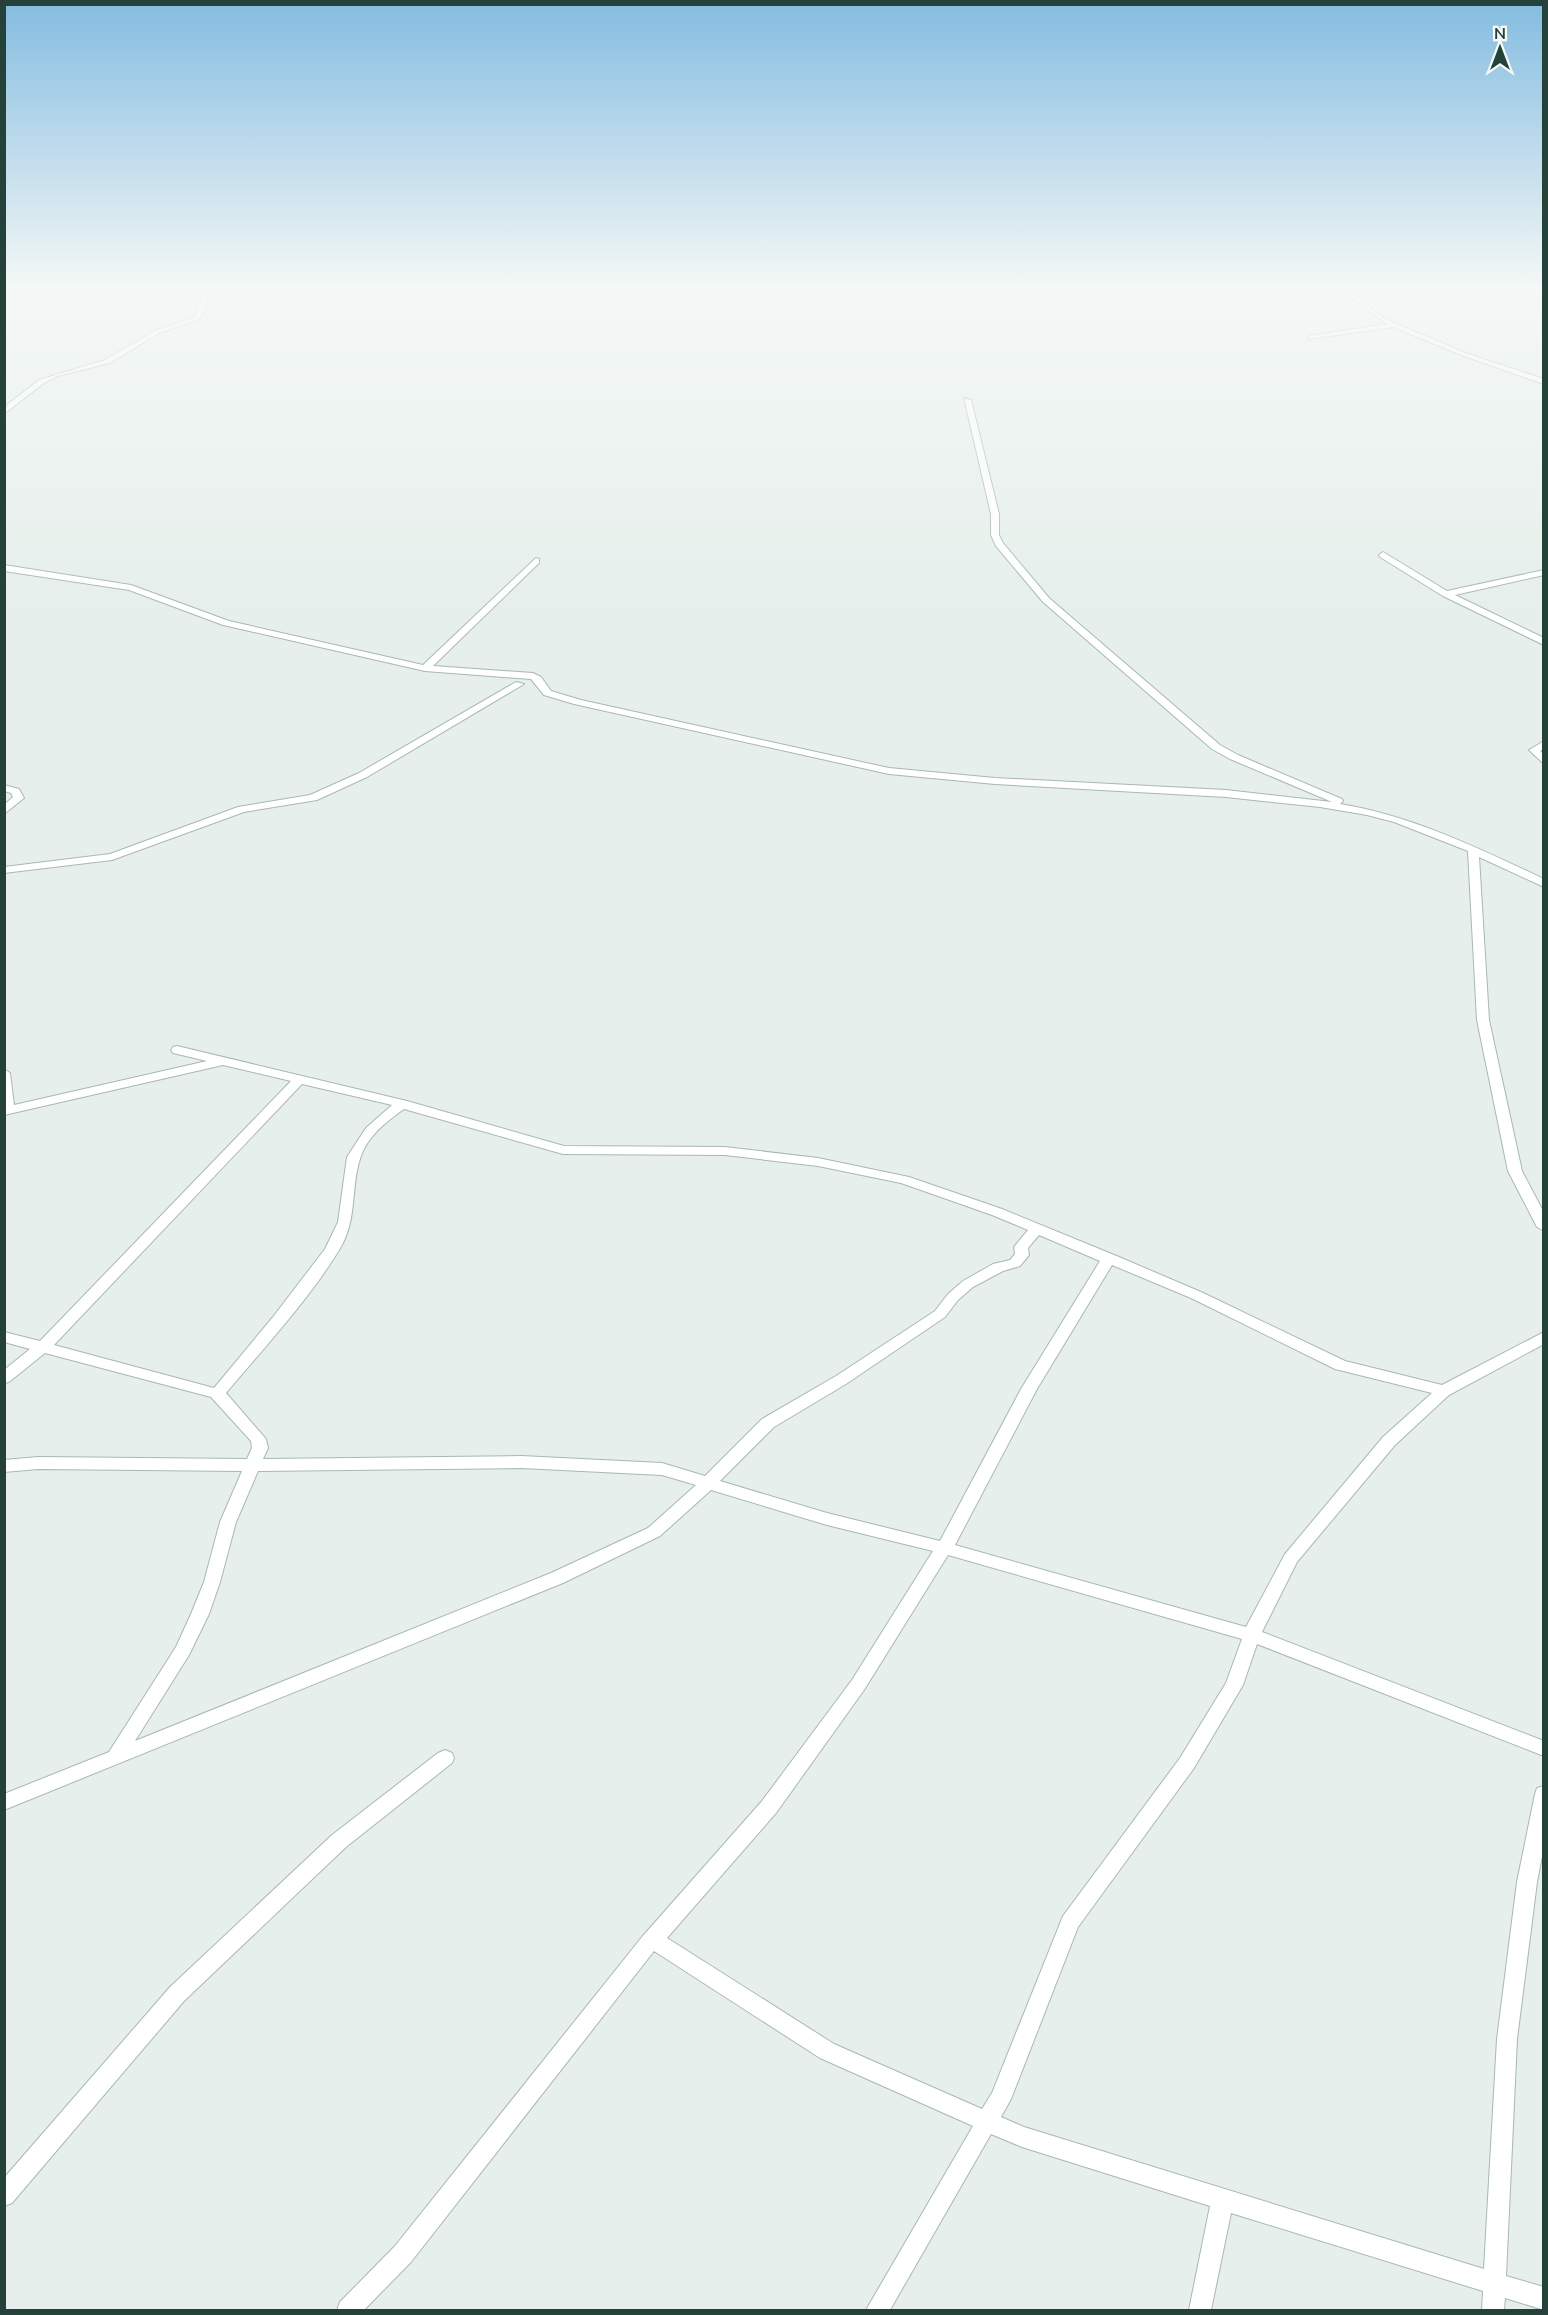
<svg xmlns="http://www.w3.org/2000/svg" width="1548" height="2315" font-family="'Nunito Sans',sans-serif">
	<rect width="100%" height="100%" fill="#e6efeb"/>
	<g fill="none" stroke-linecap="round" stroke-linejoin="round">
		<!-- minor casing -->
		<g stroke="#a8b8b2" stroke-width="2">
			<g id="minor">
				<path d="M208,287H215L208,296L204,312L199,319L159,333L110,363L58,376L44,383L4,414L7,405L39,380L105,360L155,331L195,317L202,296Z"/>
				<path d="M1338,287H1345L1385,319L1468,354L1544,379V384L1464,356L1393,327L1308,339L1310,336L1387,324Z"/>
				<path d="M964,398L971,400L999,514V535L1003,543L1049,598L1220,745L1238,755L1342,799L1343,801L1340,804C1413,816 1478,848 1544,879V887L1479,857L1489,1020L1522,1171L1544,1213V1231L1537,1227L1508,1171L1477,1020L1468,851L1394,822L1367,815L1320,807L1226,797L995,784L889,774L574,704L544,695L531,679L425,671L223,625L129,590L4,571V565L131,585L229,621L423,665L536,558L539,559V563L433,666L533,673L541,677L551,691L581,700L889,768L995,778L1226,790L1332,802L1230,759L1212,749L1043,602L996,546L991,535V514Z"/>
				<path d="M1383,552L1447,591L1544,570V575L1455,595L1544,638V645L1443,596L1380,557L1379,555Z"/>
				<path d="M516,682L524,684L367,777L317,800L244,812L112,860L4,873V867L110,854L238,807L310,795L359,773Z"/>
				<path d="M1544,741V749L1540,751L1544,754V764L1529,750Z"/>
				<path d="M4,785L19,789L24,798L4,814V805L13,797L11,793L4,791Z"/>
				<path d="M177,1046L407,1101L564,1146L725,1147L818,1158L909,1177L1002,1209L1119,1257L1201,1292L1345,1361L1442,1385L1544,1332V1344L1449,1395L1395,1445L1297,1562L1262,1632L1544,1741V1756L1257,1644L1243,1685L1194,1768L1078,1927L1011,2099L1001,2117L1024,2127L1484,2269L1497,2039L1517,1882L1535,1794L1537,1788L1544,1786V1846L1537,1882L1517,2039L1506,2276L1544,2287V2310L1505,2298L1504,2310H1482L1483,2291L1231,2213L1211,2310H1189L1210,2206L1022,2147L991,2134L890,2310H866L973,2126L820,2058L654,1951L411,2262L364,2310H337L340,2302L395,2246L642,1937L762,1801L852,1680L933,1551L827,1525L711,1490L660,1536L563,1583L4,1810V1794L109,1752L176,1647L191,1614L204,1582L220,1522L242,1471L38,1469L4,1472V1460L38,1457L247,1459L252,1448L251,1441L211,1397L45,1353L9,1382L4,1383V1370L30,1349L4,1342V1332L40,1341L291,1081L223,1065L4,1115V1069L10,1073L14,1105L207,1061L173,1053L171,1050L173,1047ZM302,1084L392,1105L366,1128L347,1157L338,1222L325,1249L273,1317L214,1388L54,1345ZM404,1109L563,1154L725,1155L818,1166L901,1183L992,1215L1028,1230L1014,1247L1015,1254L1010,1260L993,1264L963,1281L948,1294L935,1311L836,1376L762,1419L705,1476L662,1463L521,1456L263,1459L268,1448L266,1439L226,1393C264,1348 313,1295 342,1245C359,1214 349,1177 365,1147C374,1131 390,1119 404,1109ZM1039,1235L1100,1261L1021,1389L940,1541L827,1513L720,1481L774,1427L846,1384L945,1317L958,1300L973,1287L1003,1271L1020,1266L1029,1255L1028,1248ZM1112,1265L1191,1298L1335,1369L1432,1393L1383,1437L1285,1554L1246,1627L955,1545L1037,1389ZM521,1468L662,1475L696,1485L648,1528L551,1573L135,1741L189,1655L209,1614L220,1582L236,1522L258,1471ZM948,1555L1242,1639L1226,1683L1180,1758L1063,1916L992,2093L982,2109L834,2044L667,1938L776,1813L864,1690Z"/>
				<path d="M445,1750L452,1753L454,1758L452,1763L346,1847L184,2001L12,2203L4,2206V2178L170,1987L332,1835L438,1753Z"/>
			</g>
		</g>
		<!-- minor -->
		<use href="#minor" fill="#fff" fill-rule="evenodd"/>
	</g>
	<!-- sky -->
	<linearGradient id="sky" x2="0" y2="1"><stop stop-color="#84bce0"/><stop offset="0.47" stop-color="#f4f8f6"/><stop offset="1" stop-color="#f4f8f6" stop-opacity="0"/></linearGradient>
	<rect width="1548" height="611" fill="url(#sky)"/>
	<!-- border -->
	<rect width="1548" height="2315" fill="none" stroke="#24423a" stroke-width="12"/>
	<!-- north arrow -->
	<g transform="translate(1500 48)" stroke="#f7fbf9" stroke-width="4.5" paint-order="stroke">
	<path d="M0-4.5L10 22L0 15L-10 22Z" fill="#24423a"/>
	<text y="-9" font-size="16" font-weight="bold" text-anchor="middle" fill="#24423a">N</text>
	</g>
</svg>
